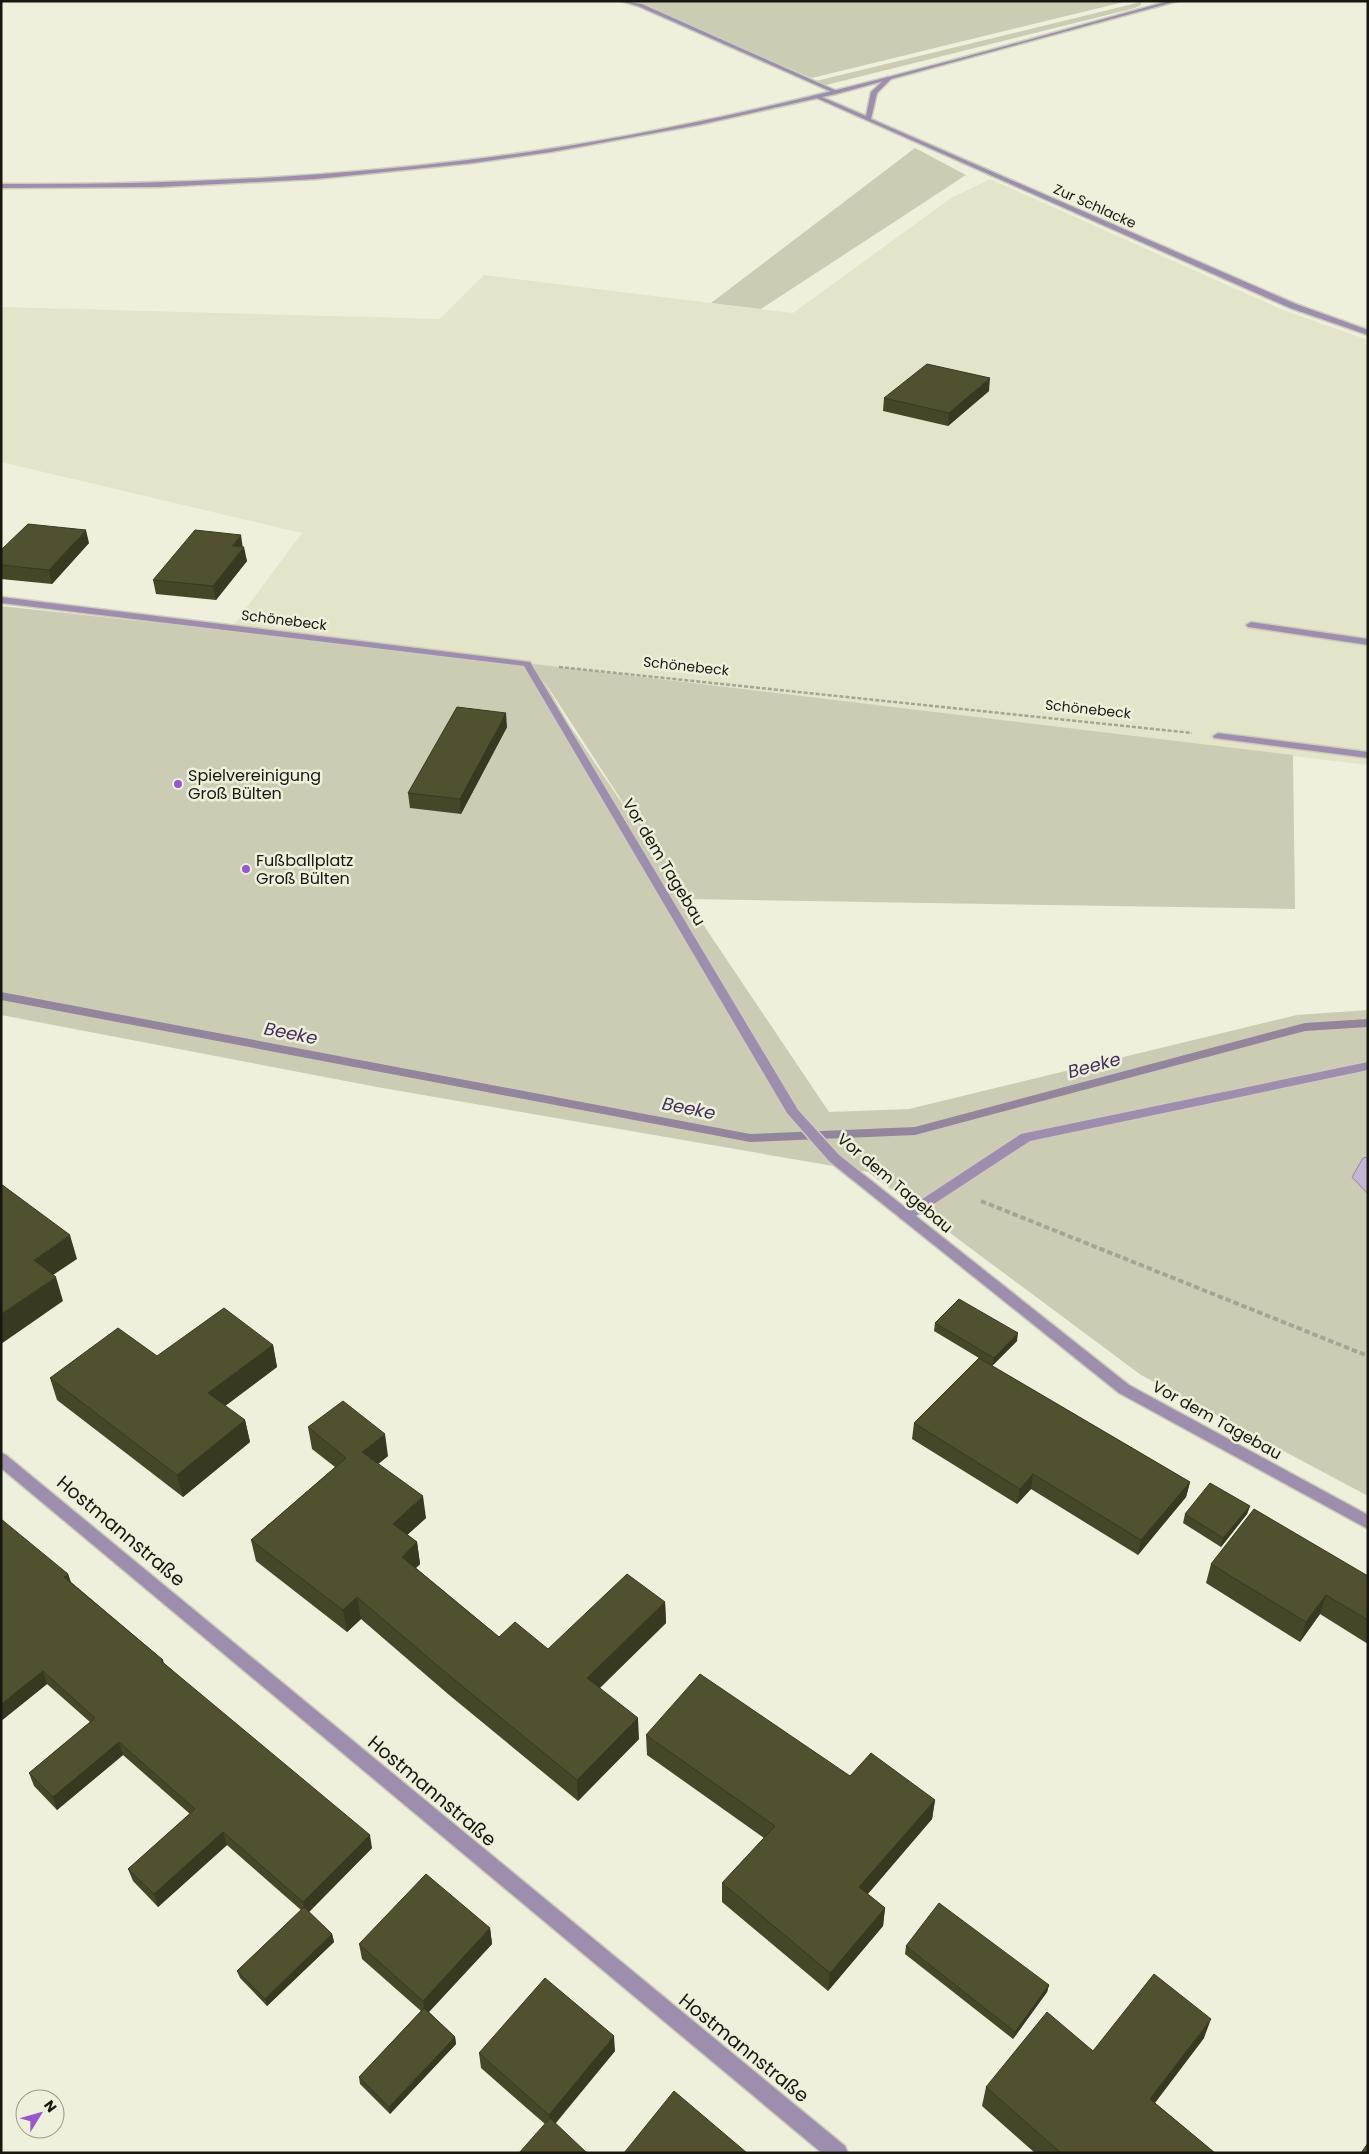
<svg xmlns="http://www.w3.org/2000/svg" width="1369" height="2154" font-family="Poppins,sans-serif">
	<rect width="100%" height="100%" fill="#eff0dc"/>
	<!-- built -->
	<path fill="#e3e4c9" d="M990,179L1283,310L1368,340V765L534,664L229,631L302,533L1,462V307L440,319L484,275L793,313L951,198Z"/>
	<!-- green -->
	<g fill="#cbccb3" fill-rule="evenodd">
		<path d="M630,1H1128L812,78Z"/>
		<path d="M1141,2V5L1135,8L826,85L816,81Z"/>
		<path d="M915,148L966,175L761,309L711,303Z"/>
		<path d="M1,606L534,664L1293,755L1295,909L686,899L829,1112L909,1109L1297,1015L1368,1010V1157L1363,1158L1352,1177L1368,1194V1496L1141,1375L868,1172L377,1087L1,1015ZM542,678L659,858L568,723Z"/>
	</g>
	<!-- water -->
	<path fill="#c5b5d6" stroke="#91869b" d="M1368,1157V1194L1352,1177L1363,1158Z"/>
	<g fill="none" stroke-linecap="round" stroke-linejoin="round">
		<!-- stream -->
		<path fill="#91869b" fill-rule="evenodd" d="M1,992L750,1134L915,1127L1305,1023L1368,1019V1027L1305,1031L915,1135L750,1142L1,1000Z"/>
		<!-- service casing -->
		<g stroke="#cccdbb" stroke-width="3">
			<g id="service">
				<path d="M621,1L642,4L837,91L832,92L638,6Z"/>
				<path d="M1251,622L1368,639V645L1248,627L1246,625Z"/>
				<path d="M1218,733L1368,752V758L1214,738L1213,736Z"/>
				<path d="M1368,1062V1070L1030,1141L911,1219H901L899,1216L901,1213L1021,1134Z"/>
			</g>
		</g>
		<!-- minor casing -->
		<g stroke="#cccdbb" stroke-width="3">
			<g id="minor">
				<path d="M887,77L892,78L877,93L871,119L1296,304L1368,330V335L1290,308L812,96L817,95L866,116L871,92Z"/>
				<path d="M1,597L530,662L798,1110L839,1155L1129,1385L1368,1515V1529L1119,1393L829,1161L787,1113L524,666L1,603Z"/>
				<path d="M1,1453L6,1455L845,2146L848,2153H822L1,1468Z"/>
			</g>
		</g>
		<!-- tertiary casing -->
		<g stroke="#cccdbb" stroke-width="3">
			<path id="tertiary" d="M1169,1H1178L836,94L698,125L551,152L473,163L316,179L159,187L1,188V184C212,185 423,174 631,135C813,101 991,50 1169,1Z"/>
		</g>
		<!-- path-far1 -->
		<path stroke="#a4a595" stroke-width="2.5" stroke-dasharray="4 2" stroke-linecap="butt" d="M559,667L1192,733"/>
		<!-- path -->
		<path stroke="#a4a595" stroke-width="4" stroke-dasharray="5.5 3" stroke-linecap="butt" d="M981,1201L1368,1356"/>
		<!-- service -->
		<use href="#service" fill="#9e8eae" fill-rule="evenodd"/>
		<!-- minor -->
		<use href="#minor" fill="#9e8eae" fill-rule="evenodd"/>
		<!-- tertiary -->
		<use href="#tertiary" fill="#9e8eae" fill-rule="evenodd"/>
	</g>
	<!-- wall -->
	<g fill="#464629">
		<path d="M989,391L948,426L883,411L884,398Z"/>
		<path d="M89,543L52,584L1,579V550Z"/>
		<path d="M242,547L247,561L216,600L156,594L153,580Z"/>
		<path d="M507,727L461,814L410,808L408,793Z"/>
		<path d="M935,1323L1017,1341L992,1366L1190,1482L1186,1497L1138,1555L1031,1489L1017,1504L912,1439L914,1423L979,1358L934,1331Z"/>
		<path d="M273,1345L277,1367L225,1406L245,1420L250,1442L183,1497L57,1400L50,1378L157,1356Z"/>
		<path d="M308,1427L388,1456L378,1464L426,1518L407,1535L417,1542L420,1564L416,1568L499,1637L548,1649L665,1602L666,1623L600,1688L639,1739L578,1801L448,1694L361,1619L347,1632L256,1561L251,1540L335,1467L312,1449Z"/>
		<path d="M1250,1506L1247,1514L1221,1547L1183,1523L1185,1514Z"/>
		<path d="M1211,1564L1368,1576V1644L1320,1614L1300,1642L1206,1583Z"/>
		<path d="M68,1574L71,1582L163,1660L164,1663L372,1848L309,1912L332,1934L334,1942L267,2006L240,1978L237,1971L301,1910L227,1845L158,1907L133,1881L128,1869L190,1814L123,1755L57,1810L34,1786L29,1773L90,1722L47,1684L1,1721Z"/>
		<path d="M646,1735L850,1776L935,1800L932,1819L868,1894L885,1908L883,1926L828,1991L722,1902V1883L764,1838L647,1755Z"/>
		<path d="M490,1928L492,1944L429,2012L455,2037L456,2044L390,2114L360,2084L359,2077L421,2011L362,1959L359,1944Z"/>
		<path d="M906,1946L1049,1985L1047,1992L1013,2039L905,1954Z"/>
		<path d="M1204,2038L1155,2103L1215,2153H1035L982,2106L986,2087L1093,2051Z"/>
		<path d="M615,2051L556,2123L545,2124L481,2068L479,2053Z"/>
	</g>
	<!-- shaded-wall -->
	<g fill="#393922">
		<path d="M990,378L989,391L948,426L949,413Z"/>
		<path d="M86,530L89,543L52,584L49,570Z"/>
		<path d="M241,535L243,549L232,546Z"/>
		<path d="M244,547L247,561L216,600L213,586Z"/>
		<path d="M506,713L507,727L461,814L460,799Z"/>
		<path d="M70,1235L77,1259L41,1283L34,1260Z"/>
		<path d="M56,1277L63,1301L1,1344V1314Z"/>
		<path d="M1018,1333L1017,1341L992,1366L994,1358Z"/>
		<path d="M273,1345L277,1367L213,1415L208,1393Z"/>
		<path d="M245,1420L250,1442L183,1497L177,1475Z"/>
		<path d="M385,1434L388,1456L366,1474L362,1452Z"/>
		<path d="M1033,1474L1031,1489L1017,1504L1020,1489Z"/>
		<path d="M1190,1482L1186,1497L1138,1555L1141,1540Z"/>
		<path d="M423,1496L426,1518L396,1545L393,1524Z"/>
		<path d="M1250,1506L1247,1514L1221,1547L1223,1538Z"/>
		<path d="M417,1542L420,1564L405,1578L402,1557Z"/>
		<path d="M68,1574L72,1587L64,1577Z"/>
		<path d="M1326,1595L1320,1614L1300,1642L1306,1622Z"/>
		<path d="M357,1597L361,1619L347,1632L343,1610Z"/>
		<path d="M665,1602L666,1623L588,1699L587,1678Z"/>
		<path d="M43,1671L47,1684L1,1721V1704Z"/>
		<path d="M638,1718L639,1739L578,1801L577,1780Z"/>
		<path d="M119,1742L123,1755L57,1810L53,1797Z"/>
		<path d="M935,1800L932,1819L857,1906L859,1887Z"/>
		<path d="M223,1832L227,1845L158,1907L154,1894Z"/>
		<path d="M370,1835L372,1848L306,1915L303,1902Z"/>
		<path d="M885,1908L883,1926L828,1991L830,1973Z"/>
		<path d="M490,1928L492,1944L426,2015L423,2001Z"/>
		<path d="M332,1934L334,1942L267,2006L265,1999Z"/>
		<path d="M1049,1985L1047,1992L1013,2039L1015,2032Z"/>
		<path d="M1211,2019L1204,2038L1143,2118L1150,2099Z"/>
		<path d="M614,2036L615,2051L550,2129L549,2115Z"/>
		<path d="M455,2037L456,2044L390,2114L389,2107Z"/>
	</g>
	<!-- building -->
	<g fill="#515130" stroke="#393922">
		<path d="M927,364L990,378L949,413L884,398Z"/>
		<path d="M28,524L86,530L49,570L1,565V550Z"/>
		<path d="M195,530L241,535L232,546L244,547L213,586L153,580Z"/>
		<path d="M457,707L506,713L460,799L408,793Z"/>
		<path d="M1,1184L70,1235L34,1260L56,1277L1,1314Z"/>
		<path d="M959,1299L1018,1333L994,1358L935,1323Z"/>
		<path d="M224,1308L273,1345L208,1393L245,1420L177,1475L50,1378L118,1328L157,1356Z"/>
		<path d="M979,1358L1190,1482L1141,1540L1033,1474L1020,1489L914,1423Z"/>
		<path d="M343,1401L385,1434L362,1452L423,1496L393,1524L417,1542L402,1557L499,1637L515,1622L548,1649L627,1574L665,1602L587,1678L638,1718L577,1780L445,1672L357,1597L343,1610L251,1540L346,1458L308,1427Z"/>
		<path d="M1210,1483L1250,1506L1223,1538L1185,1514Z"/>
		<path d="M1254,1509L1368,1576V1620L1326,1595L1306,1622L1211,1564Z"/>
		<path d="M1,1519L68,1574L64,1577L163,1660L161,1661L370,1835L303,1902L223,1832L154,1894L128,1869L195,1809L119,1742L53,1797L29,1773L95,1718L43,1671L1,1704Z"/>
		<path d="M700,1674L850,1776L871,1753L935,1800L859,1887L885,1908L830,1973L722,1883L775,1826L646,1735Z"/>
		<path d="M426,1874L490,1928L423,2001L359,1944Z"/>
		<path d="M939,1903L1049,1985L1015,2032L906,1946Z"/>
		<path d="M304,1907L332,1934L265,1999L237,1971Z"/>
		<path d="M1154,1974L1211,2019L1150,2099L1215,2153H1061L986,2087L1047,2012L1093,2051Z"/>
		<path d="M545,1978L614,2036L549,2115L479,2053Z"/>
		<path d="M424,2008L455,2037L389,2107L359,2077Z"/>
		<path d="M674,2091L747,2153H624Z"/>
		<path d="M550,2118L587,2153H519Z"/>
		<path d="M1368,2143V2153H1361Z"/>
	</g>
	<!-- markers -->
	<g fill="#9757cd" stroke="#eff0dc" stroke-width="2">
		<circle cx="178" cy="784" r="5"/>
		<circle cx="246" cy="869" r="5"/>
	</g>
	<g text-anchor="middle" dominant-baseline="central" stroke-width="5" stroke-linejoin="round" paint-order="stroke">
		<!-- far-street labels -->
		<g font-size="14" fill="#171710" stroke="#eff0dc">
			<text transform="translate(1095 206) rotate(24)">Zur Schlacke</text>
			<text transform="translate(284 620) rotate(7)">Schönebeck</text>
			<text transform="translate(686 666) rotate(6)">Schönebeck</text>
			<text transform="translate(1088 709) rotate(6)">Schönebeck</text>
		</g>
		<!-- poi labels -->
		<g font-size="16" fill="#171710" stroke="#eff0dc" text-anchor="start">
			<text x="188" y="775">Spielvereinigung<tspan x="188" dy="18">Groß Bülten</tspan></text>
			<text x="256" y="860">Fußballplatz<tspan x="256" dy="18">Groß Bülten</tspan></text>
		</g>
		<!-- street labels -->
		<g font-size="16" fill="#171710" stroke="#eff0dc">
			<text transform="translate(664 862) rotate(59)">Vor dem Tagebau</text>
			<text transform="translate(895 1183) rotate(40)">Vor dem Tagebau</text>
			<text transform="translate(1217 1420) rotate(29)">Vor dem Tagebau</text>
		</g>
		<!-- water labels -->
		<g font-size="18" font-style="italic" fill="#462f5b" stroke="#eff0dc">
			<text transform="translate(291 1033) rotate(11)">Beeke</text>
			<text transform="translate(1094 1065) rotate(-15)">Beeke</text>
			<text transform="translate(689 1108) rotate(11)">Beeke</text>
		</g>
		<!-- near-street labels -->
		<g font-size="19" fill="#171710" stroke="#eff0dc">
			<text transform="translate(121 1531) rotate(40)">Hostmannstraße</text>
			<text transform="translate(432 1791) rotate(40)">Hostmannstraße</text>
			<text transform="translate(744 2048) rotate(39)">Hostmannstraße</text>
		</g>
	</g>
	<!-- border -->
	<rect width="1369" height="2154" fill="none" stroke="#171710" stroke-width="5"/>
	<!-- north arrow -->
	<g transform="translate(40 2114) rotate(53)"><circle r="24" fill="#eff0dc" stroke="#99998a"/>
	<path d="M0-4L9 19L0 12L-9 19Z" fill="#9757cd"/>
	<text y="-8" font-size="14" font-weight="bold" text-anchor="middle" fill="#171710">N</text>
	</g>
</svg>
